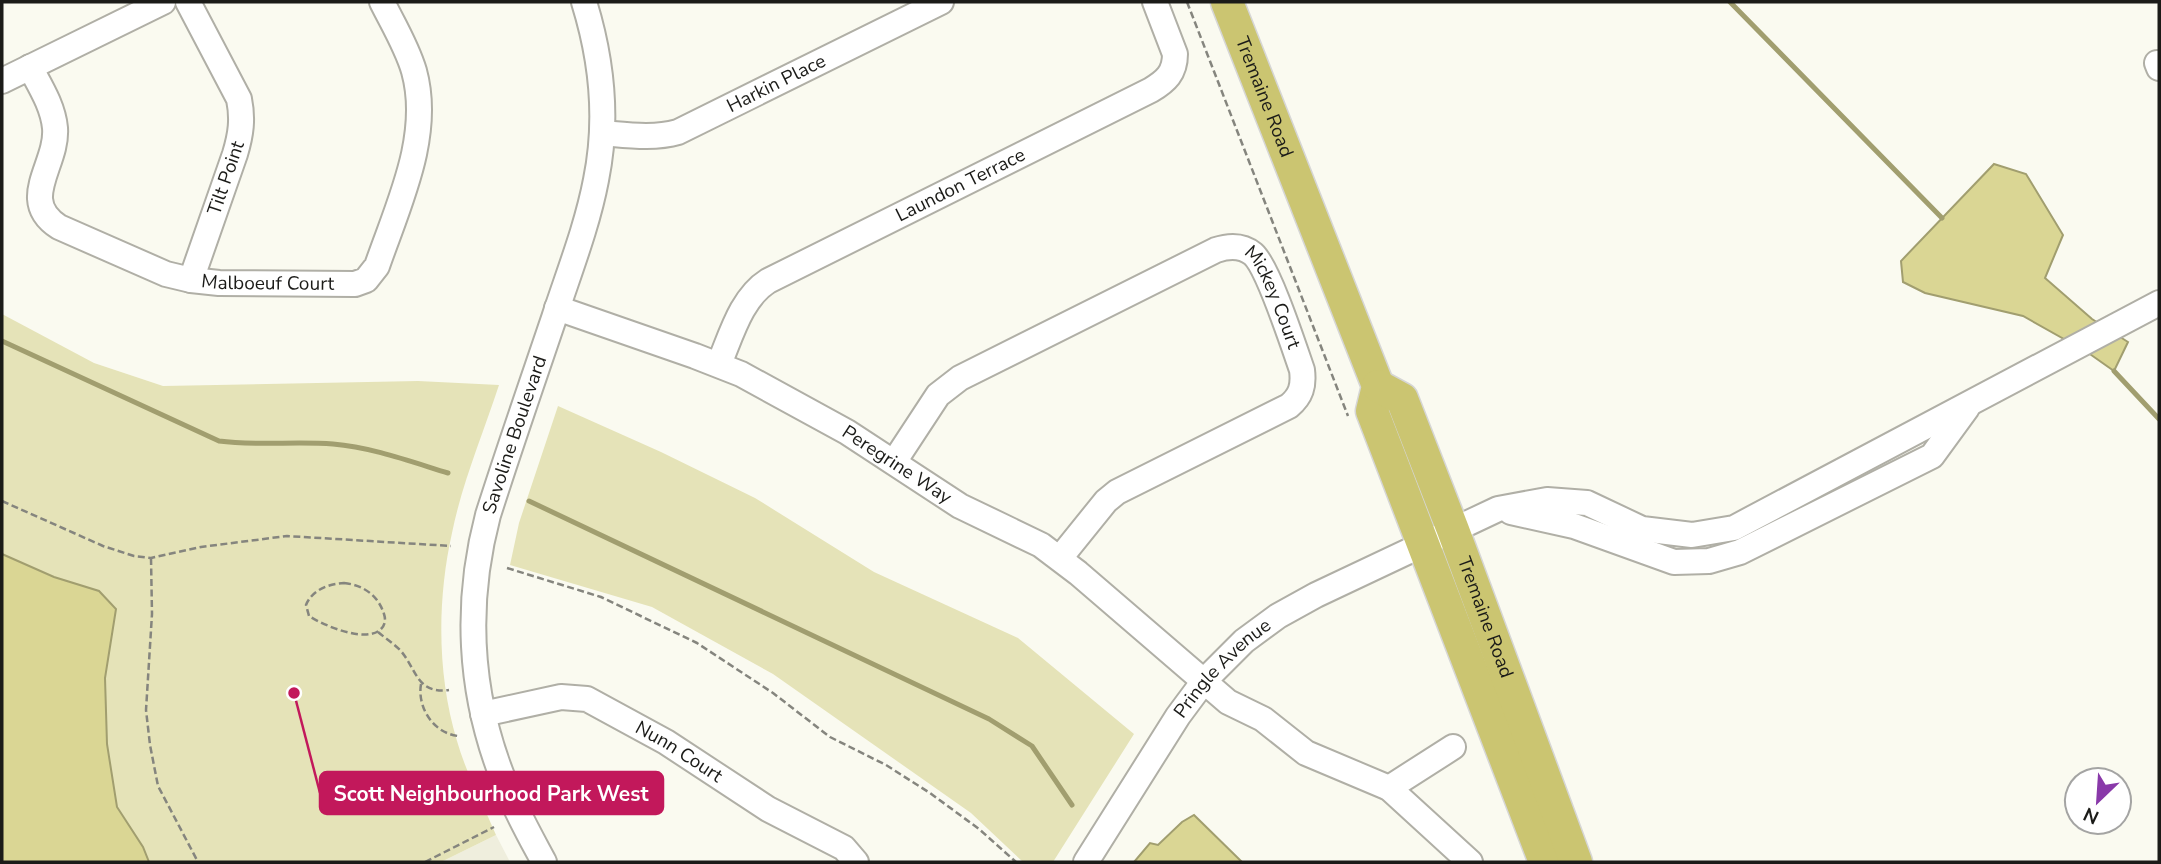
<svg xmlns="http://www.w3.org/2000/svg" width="2161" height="864" font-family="'Nunito Sans',sans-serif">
	<rect width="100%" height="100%" fill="#fafaf0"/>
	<!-- built -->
	<path fill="#efeedd" d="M496,835L510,862H441Z"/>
	<!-- green -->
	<g fill="#e5e3b8">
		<path d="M2,314L94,363L163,386L418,381L499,385C483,434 462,483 452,533C437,600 437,675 457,741C466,773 483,804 496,835L441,862H2Z"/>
		<path d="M558,406L661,452L755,498L874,572L1018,638L1134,734L1053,862H1023L971,813L773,674L652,607L510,565L519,523Z"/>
	</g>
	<!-- water -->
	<g fill="#dad694" stroke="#a19e6f" stroke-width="2">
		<path d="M1994,164L2026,174L2063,235L2045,278L2092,319L2128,342L2114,371L2087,352L2023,316L1925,293L1903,282L1901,261Z"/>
		<path d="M2,554L54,577L99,591L116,609L105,678L107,744L117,807L143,847L149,862H2Z"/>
		<path d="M1194,815L1242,862H1134L1150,843L1158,845L1182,822Z"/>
	</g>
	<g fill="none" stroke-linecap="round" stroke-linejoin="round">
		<!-- stream -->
		<g stroke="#a19e6f" stroke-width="5">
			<path d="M1730,2L1942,218"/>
			<path d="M2,341L219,441C257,446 295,441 333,444C371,447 412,462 448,473"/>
			<path d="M2114,371L2159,419"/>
			<path d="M529,501L989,719L1032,746L1072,805"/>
		</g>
		<!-- minor casing -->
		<g stroke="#b0afa6" stroke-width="28">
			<g id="minor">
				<path d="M188,2L239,99C243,119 241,134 235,154L191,280"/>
				<path d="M2157,63L2159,68"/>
				<path id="s1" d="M30,67C40,86 53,106 55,128C58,165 17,200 59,227L166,274L191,280L219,283L355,284L366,280L377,266C398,205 432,136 414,71C407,47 393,24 382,2"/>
				<path d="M2,81L163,2"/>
				<path id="s2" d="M602,133C627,135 654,139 678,132L941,2"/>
				<path id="s3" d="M557,308L695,356L741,374L847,432L960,506L1041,545L1078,573L1228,702L1263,719L1306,753L1389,788L1470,862"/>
				<path id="s4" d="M719,364C731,336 741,298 768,281L1151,90C1166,81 1175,73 1175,54L1155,2"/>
				<path id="s5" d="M894,462L938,395L960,378L1216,250C1228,246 1242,245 1253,254C1268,267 1294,347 1302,370C1304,386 1301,396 1289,406L1117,492L1106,501L1060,558"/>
				<path d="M1511,512L1574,526L1674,562L1709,561L1740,552L1932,456L1967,408"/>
				<path id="s6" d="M483,714L561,697L587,699L666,742L768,809L844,848L856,862"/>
				<path d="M1389,788L1453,747"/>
				<path id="s7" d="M544,862C529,834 513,806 502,776C469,691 465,602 488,515C509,449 532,383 554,318C569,272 587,227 596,180C608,121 602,60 584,2"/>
				<path id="s8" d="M1086,862L1178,716L1204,681L1244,641L1278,616L1316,595L1498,509L1547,500L1587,503L1642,529L1692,535L1734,528L2159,303"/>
			</g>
		</g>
		<!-- major casing -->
		<g stroke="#d6d6d5" stroke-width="35">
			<g id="major">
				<path id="s9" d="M1227,2L1378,386L1372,411L1545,862"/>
				<path id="s10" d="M1378,386L1402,399L1453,530L1576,862"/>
			</g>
		</g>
		<!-- path -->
		<g stroke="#85857e" stroke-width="2.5" stroke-dasharray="7 3.5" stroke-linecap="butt">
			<path d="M1187,2L1348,416"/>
			<path d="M2,501L103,546L134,556L151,558L201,547L287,536L451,546"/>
			<path d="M151,558L152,614L146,710L150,745L158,786L198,862"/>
			<path d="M507,568L601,597L697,643L773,693L830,737L886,765L930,793L979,829L1016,862"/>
			<path d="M344,583C363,585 378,595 384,614C386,620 385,625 381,629C366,644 323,625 309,616L306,605C312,590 328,584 344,583Z"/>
			<path d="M378,632C385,638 393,643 400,650C417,669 416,694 449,690"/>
			<path d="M421,684C417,707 433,733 458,736"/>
			<path d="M425,862L494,827"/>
		</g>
		<!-- minor -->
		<use href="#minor" stroke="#fff" stroke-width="24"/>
		<!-- major -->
		<use href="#major" stroke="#cbc571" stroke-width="32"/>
	</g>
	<g text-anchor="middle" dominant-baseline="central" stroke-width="6" stroke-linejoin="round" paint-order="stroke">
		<!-- street labels -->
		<g font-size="19" fill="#1b1b18" stroke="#fff">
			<text stroke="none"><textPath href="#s2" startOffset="186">Harkin Place</textPath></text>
			<text stroke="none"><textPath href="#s9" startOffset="102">Tremaine Road</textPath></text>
			<text transform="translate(226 178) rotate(-71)">Tilt Point</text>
			<text stroke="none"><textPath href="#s4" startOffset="313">Laundon Terrace</textPath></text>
			<text stroke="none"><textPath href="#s1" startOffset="394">Malboeuf Court</textPath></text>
			<text stroke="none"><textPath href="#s5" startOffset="481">Mickey Court</textPath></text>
			<text stroke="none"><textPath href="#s7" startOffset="446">Savoline Boulevard</textPath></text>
			<text stroke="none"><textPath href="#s3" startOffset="376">Peregrine Way</textPath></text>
			<text stroke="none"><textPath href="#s10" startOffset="261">Tremaine Road</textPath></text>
			<text stroke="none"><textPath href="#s8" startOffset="238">Pringle Avenue</textPath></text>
			<text stroke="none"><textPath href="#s6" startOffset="212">Nunn Court</textPath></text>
		</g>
	</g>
	<!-- callouts -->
	<path fill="none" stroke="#c2185b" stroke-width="2.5" d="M294 693L320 793"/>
	<circle fill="#c2185b" stroke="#fff" stroke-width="2.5" cx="294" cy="693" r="7"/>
	<rect fill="#c2185b" stroke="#c2185b" stroke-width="2.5" x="320" y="772" width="343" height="42" rx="7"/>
	<g font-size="21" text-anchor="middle" font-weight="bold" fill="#fff">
		<text x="491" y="801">Scott Neighbourhood Park West</text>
	</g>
	<!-- border -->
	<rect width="2161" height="864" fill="none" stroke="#1b1b18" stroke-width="7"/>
	<!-- north arrow -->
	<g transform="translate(2098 801) rotate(205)"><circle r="33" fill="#ffffff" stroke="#a4a4a3" stroke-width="2"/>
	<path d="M0-5L12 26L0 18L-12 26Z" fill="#8939a9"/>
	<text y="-10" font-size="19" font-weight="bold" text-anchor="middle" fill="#1b1b18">N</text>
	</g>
</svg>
